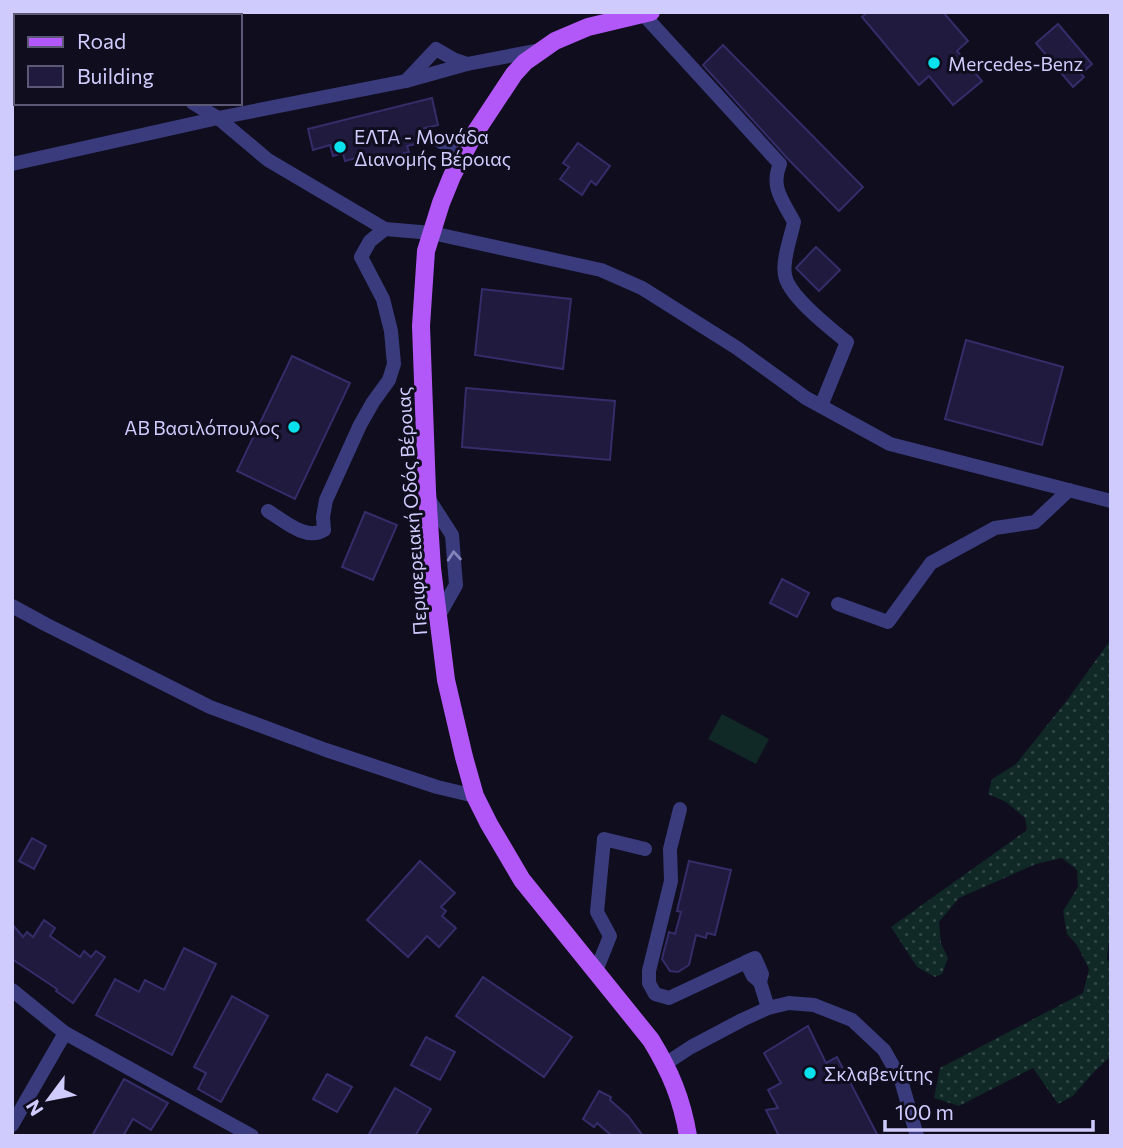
<svg xmlns="http://www.w3.org/2000/svg" width="1123" height="1148" font-family="Commissioner,sans-serif">
	<defs>
		<pattern id="grass-dots" width="8" height="8" patternUnits="userSpaceOnUse" patternTransform="scale(1.75)"><rect width="8" height="8" fill="#102826"/><path d="M2 2h.1M6 6h.1" fill="none" stroke="#324646" stroke-width="1.8" stroke-linecap="round"/></pattern>
	</defs>
	<rect width="100%" height="100%" fill="#0f0d1e"/>
	<!-- grass -->
	<path fill="url(#grass-dots)" d="M1111,639V922L1107,959L1111,965V1056L1094,1072L1073,1096L1058,1104L1033,1068L959,1106L934,1098L940,1068L1083,993L1089,969L1077,945L1067,934L1063,911L1078,887L1077,870L1062,858L1036,864L959,898L939,922L941,943L948,958L942,974L935,977L917,967L891,927L1027,830L1025,818L1006,802L988,794L992,779L1016,764L1068,699Z"/>
	<!-- garden -->
	<path fill="#102826" d="M722,714L769,739L756,764L708,739Z"/>
	<!-- building -->
	<g fill="#1f1a3e" stroke="#352d69" stroke-width="2">
		<path d="M868,12H943L968,41L957,51L982,81L953,105L929,76L919,85L862,17Z"/>
		<path d="M1058,24L1092,64L1081,74L1084,77L1073,87L1036,43Z"/>
		<path d="M723,45L863,187L839,211L788,159L703,65Z"/>
		<path d="M432,98L438,125L417,130L420,143L407,146L409,152L358,165L356,158L345,161L343,153L333,156L330,145L313,150L308,129Z"/>
		<path d="M578,143L610,166L596,185L591,181L582,195L560,179L569,167L563,163Z"/>
		<path d="M816,247L840,270L819,291L796,268Z"/>
		<path d="M482,289L571,299L563,369L475,355Z"/>
		<path d="M966,340L1063,367L1042,445L945,419Z"/>
		<path d="M292,356L350,383L295,499L237,471Z"/>
		<path d="M466,388L615,401L610,460L462,447Z"/>
		<path d="M365,512L397,525L373,580L342,567Z"/>
		<path d="M782,579L809,593L797,617L770,603Z"/>
		<path d="M32,838L46,846L34,869L19,861Z"/>
		<path d="M420,861L455,893L441,907L446,911L442,916L456,928L439,947L427,936L408,957L367,920Z"/>
		<path d="M689,861L731,870L715,935L707,933L706,938L696,935L689,965L678,972L670,971L662,959L669,932L675,934L681,912L677,911Z"/>
		<path d="M44,920L55,928L50,936L80,957L84,951L91,957L96,951L105,957L73,1003L56,991L57,989L12,959V924L23,937L27,932L33,937Z"/>
		<path d="M184,948L216,964L172,1055L96,1015L115,979L139,992L145,980L164,990Z"/>
		<path d="M483,977L572,1037L544,1077L456,1016Z"/>
		<path d="M232,996L268,1016L221,1102L198,1089L206,1073L194,1067Z"/>
		<path d="M808,1026L826,1063L837,1057L878,1136H779L766,1110L778,1108L768,1090L781,1083L764,1053Z"/>
		<path d="M426,1037L455,1052L440,1080L411,1065Z"/>
		<path d="M327,1074L352,1087L337,1112L313,1099Z"/>
		<path d="M124,1079L168,1103L151,1130L133,1119L123,1136H92Z"/>
		<path d="M395,1088L431,1109L415,1136H368Z"/>
		<path d="M599,1091L611,1097L610,1100L628,1116L643,1136H612L597,1123L594,1127L583,1119Z"/>
	</g>
	<g fill="none" stroke-linecap="round" stroke-linejoin="round">
		<!-- minor -->
		<g stroke="#3a3b7c" stroke-width="14">
			<path d="M40,12L48,16"/>
			<path d="M643,14L780,164C770,187 783,201 794,222C791,237 782,260 785,275C788,296 831,329 847,342L821,406"/>
			<path d="M406,81L436,49L455,60L467,64"/>
			<path d="M193,103L218,118L268,160L385,229L432,233L601,270L642,288L737,348L806,398L890,444L1111,501"/>
			<path d="M441,142L454,147L473,136"/>
			<path d="M12,164L218,118L406,81L467,64L540,50"/>
			<path d="M428,498L452,535L456,585L438,617"/>
			<path d="M268,511C284,521 306,541 324,530L323,517L326,500L360,425L373,402L389,380L394,364L391,331L383,299L361,257L370,241L385,229"/>
			<path d="M838,604L888,622L931,563L995,528L1035,522L1069,490"/>
			<path d="M12,606L45,624L210,707L326,750L437,787L475,796"/>
			<path d="M680,809L670,849L671,881L649,971V983L655,994L669,998L746,962"/>
			<path d="M596,971L610,936L597,912L604,839L645,849"/>
			<path d="M760,982L753,976L746,962L755,958L762,974L760,982L768,1008"/>
			<path d="M12,990L65,1033L252,1136"/>
			<path d="M665,1064L691,1047L742,1020L768,1008L789,1003L814,1005L852,1020L884,1050L901,1080L917,1136"/>
			<path d="M12,1125L65,1033"/>
		</g>
		<!-- major -->
		<path stroke="#b358f8" stroke-width="18" d="M651,12L588,27L555,41L525,62L514,74L473,136L452,176L441,203L426,251L421,326L427,491L432,568L446,680L464,757L475,796L489,824L522,880L651,1040C670,1071 682,1099 688,1136"/>
	</g>
	<!-- one-way arrows -->
	<defs><path id="oneway-chevron" d="M-2-3.5L2.5 0L-2 3.5" fill="none" stroke-width="1.6" stroke-linecap="round" stroke-linejoin="round" transform="scale(1.75)"/></defs>
	<use stroke="#8484bc" href="#oneway-chevron" transform="translate(454 556) rotate(-95)"/>
	<!-- markers -->
	<g fill="#09e2ec" stroke="#0f0d1e" stroke-width="2.5">
		<circle cx="934" cy="63" r="7"/>
		<circle cx="340" cy="147" r="7"/>
		<circle cx="294" cy="427" r="7"/>
		<circle cx="810" cy="1073" r="7"/>
	</g>
	<g text-anchor="middle" dominant-baseline="central" stroke-width="6" stroke-linejoin="round" paint-order="stroke">
		<!-- poi labels -->
		<g font-size="19" fill="#cfccfd" stroke="#0f0d1e" text-anchor="start">
			<text x="948" y="63">Mercedes-Benz</text>
			<text x="354" y="136">ΕΛΤΑ - Μονάδα<tspan x="354" dy="22">Διανομής Βέροιας</tspan></text>
			<text x="280" y="427" text-anchor="end">ΑΒ Βασιλόπουλος</text>
			<text x="824" y="1073">Σκλαβενίτης</text>
		</g>
		<!-- street labels -->
		<g font-size="19" fill="#cfccfd" stroke="#0f0d1e">
			<text transform="translate(411 511) rotate(-94)">Περιφερειακή Οδός Βέροιας</text>
		</g>
	</g>
	<!-- border -->
	<rect width="1123" height="1148" fill="none" stroke="#cfccfd" stroke-width="28"/>
	<!-- legend -->
	<rect x="14" y="14" width="228" height="91" fill="#0f0d1e" stroke="#5c5977" stroke-width="2"/>
	<rect x="28" y="37" width="35" height="10" fill="#b358f8" stroke="#5c5977" stroke-width="2"/>
	<text x="77" y="49" font-size="21" fill="#cfccfd">Road</text>
	<rect x="28" y="66" width="35" height="21" fill="#1f1a3e" stroke="#5c5977" stroke-width="2"/>
	<text x="77" y="84" font-size="21" fill="#cfccfd">Building</text>
	<!-- north arrow -->
	<g transform="translate(49 1099) rotate(238)" stroke="#0f0d1e" stroke-width="5" paint-order="stroke">
	<path d="M0-5L12 26L0 18L-12 26Z" fill="#cfccfd"/>
	<text y="-10" font-size="19" font-weight="bold" text-anchor="middle" fill="#cfccfd">N</text>
	</g>
	<!-- scale -->
	<path d="M885 1120v10h208v-10" fill="none" stroke="#cfccfd" stroke-width="3.5"/>
	<text x="895" y="1120" font-size="21" fill="#cfccfd" stroke="#0f0d1e" stroke-width="5" paint-order="stroke">100 m</text>
</svg>
